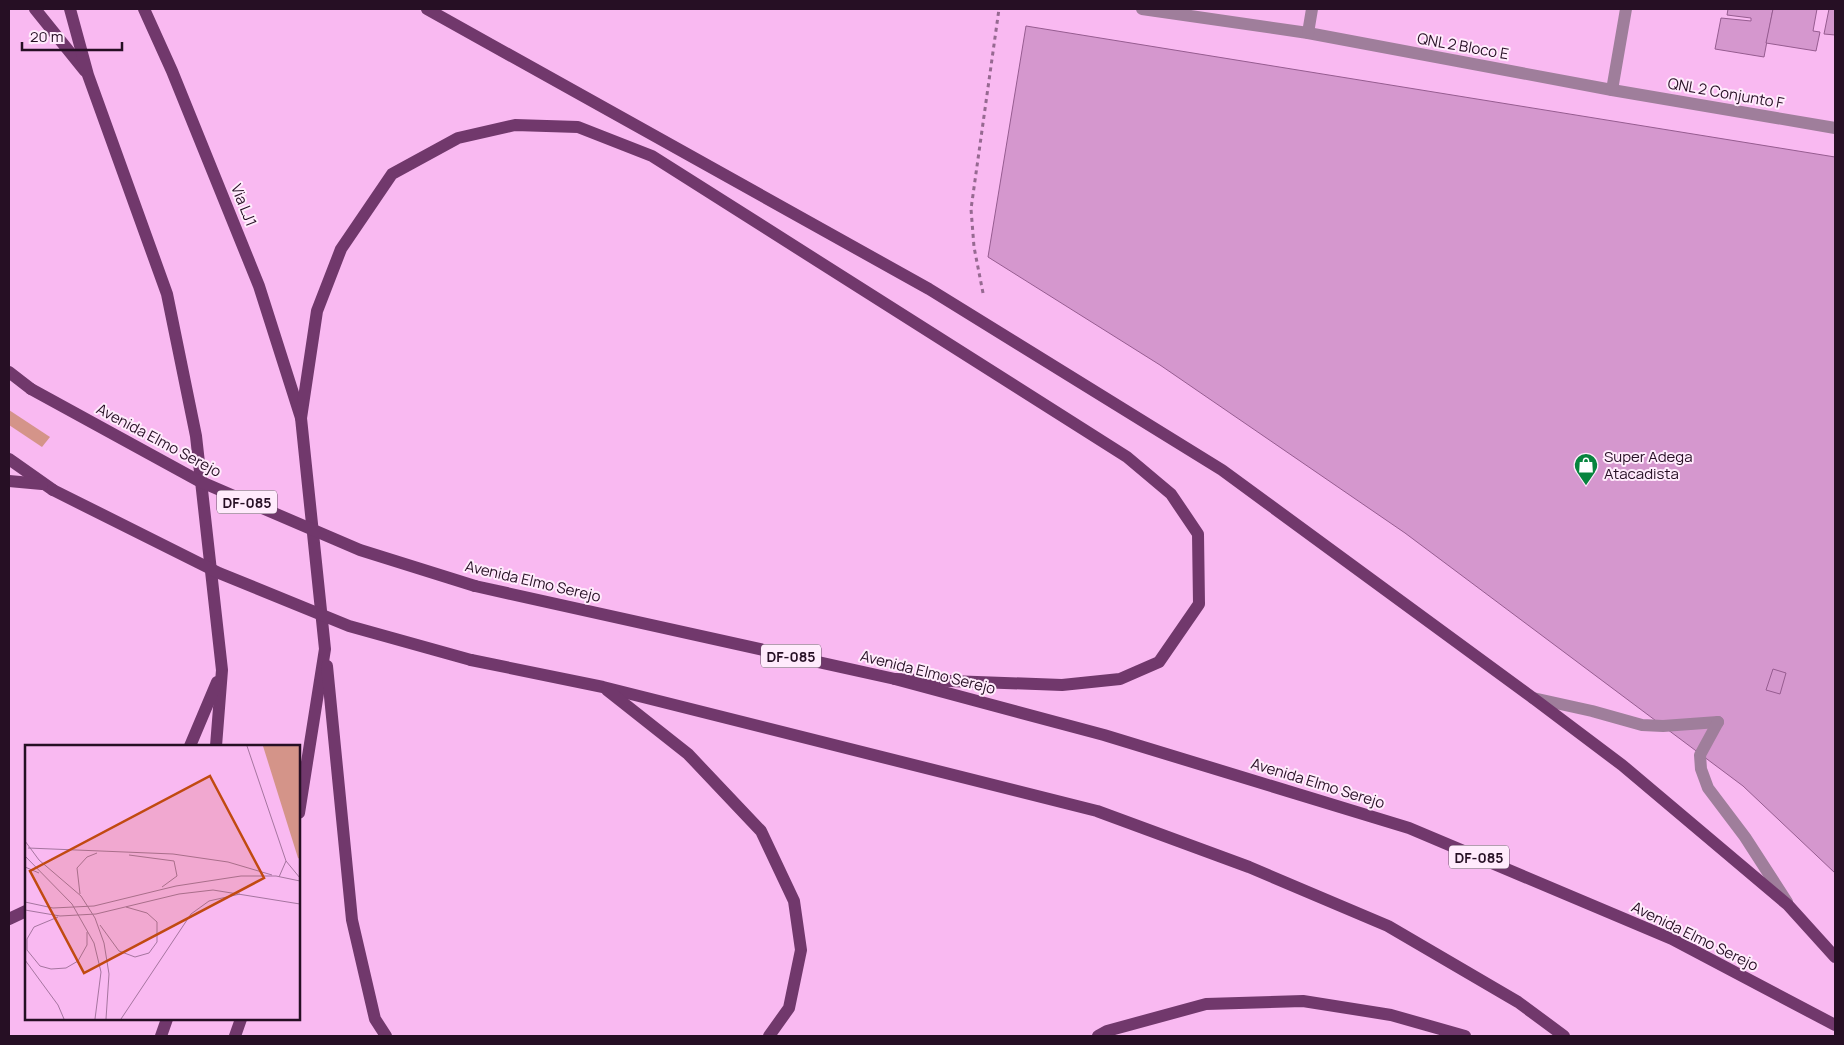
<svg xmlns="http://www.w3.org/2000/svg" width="1844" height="1045" font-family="Manrope,sans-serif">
	<rect width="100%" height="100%" fill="#f9b9f1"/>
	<!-- green -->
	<path fill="#d49489" d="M9,410L50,437L42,447L9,425Z"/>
	<!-- building -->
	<g fill="#d597ce" stroke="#965c90">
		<path d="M1728,9H1773L1764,57L1715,49L1721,18L1751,21V18L1727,15Z"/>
		<path d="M1773,9H1817L1813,31L1820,32L1816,51L1766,43Z"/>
		<path d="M1829,9H1835V35L1824,34Z"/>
		<path d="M1026,26L1835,157V873L1743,786L1405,533L1160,365L988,257Z"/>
		<path d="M1773,669L1786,673L1780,694L1766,690Z"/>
	</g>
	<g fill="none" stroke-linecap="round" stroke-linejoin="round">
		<!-- path -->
		<path stroke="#966991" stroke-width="3" stroke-dasharray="4 4" stroke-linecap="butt" d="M983,293L974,247L971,209L999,9"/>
		<!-- minor -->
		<g stroke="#9f7e9b" stroke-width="12">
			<path d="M1142,9L1308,33L1612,90L1835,128"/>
			<path d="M1308,33L1312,9"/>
			<path d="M1612,90L1626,9"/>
			<path d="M1533,698L1592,711L1642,725L1663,726L1718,722"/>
			<path d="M1718,722L1700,755L1701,769L1708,788L1745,837L1787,902"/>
		</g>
		<!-- major -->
		<g stroke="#71386c" stroke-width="12">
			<path d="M35,9L85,71"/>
			<path d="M70,9L88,75L167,294L196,436L222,670L216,746"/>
			<path d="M144,9L172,71L259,286L301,418L325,649L299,813"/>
			<path d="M427,9L929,289L1222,470L1533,698L1622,765L1788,905L1835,957"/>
			<path d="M9,372L31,389"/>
			<path d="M301,418L317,311L341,249L392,174L458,138L515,125L578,127L652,156L1127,457L1171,494L1198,534L1199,604L1159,662L1120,679L1062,685L895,679"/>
			<path d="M9,459L53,490"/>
			<path d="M9,481L42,484"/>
			<path d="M475,586L895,679L1104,735L1409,828L1672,939L1835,1025"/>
			<path d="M471,660L603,687L1097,811L1249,867L1388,926L1518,1002L1564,1036"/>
			<path d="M327,666L352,920L375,1019L386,1036"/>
			<path d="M607,690L688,754L761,831L794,901L801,950L789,1008L769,1036"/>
			<path d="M190,746L217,682"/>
			<path d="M9,919L26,911"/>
			<path d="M161,1036L167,1019"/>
			<path d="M235,1036L241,1019"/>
			<path d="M1098,1036L1107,1031L1206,1004L1303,1001L1391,1015L1465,1036"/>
		</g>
		<!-- major-bridge -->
		<g stroke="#71386c" stroke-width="12">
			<path d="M31,389L199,481L360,550L475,586"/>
			<path d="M53,490L219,573L349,626L471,660"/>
		</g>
	</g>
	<!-- icons -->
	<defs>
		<g id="shop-pin" transform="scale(1.25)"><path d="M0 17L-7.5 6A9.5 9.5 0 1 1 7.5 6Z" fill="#07843e" stroke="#ffebfc"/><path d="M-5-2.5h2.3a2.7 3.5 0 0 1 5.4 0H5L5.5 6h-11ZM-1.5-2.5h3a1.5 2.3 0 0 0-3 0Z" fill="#fff"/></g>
	</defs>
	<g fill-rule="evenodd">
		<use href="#shop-pin" x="1586" y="465"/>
	</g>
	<g text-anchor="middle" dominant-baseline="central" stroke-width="4" stroke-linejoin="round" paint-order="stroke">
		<!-- shield labels -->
		<g fill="#ffebfc" stroke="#675165" stroke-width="1">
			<rect x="217" y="490.5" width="60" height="23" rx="4"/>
			<rect x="761" y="644.5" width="60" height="23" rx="4"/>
			<rect x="1449" y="845.5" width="60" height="23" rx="4"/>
		</g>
		<g font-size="14" font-weight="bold" fill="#260f24">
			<text x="247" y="502">DF-085</text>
			<text x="791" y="656">DF-085</text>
			<text x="1479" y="857">DF-085</text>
		</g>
		<!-- street labels -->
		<g font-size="15" fill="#260f24" stroke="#ffebfc">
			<text transform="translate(1463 46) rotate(10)">QNL 2 Bloco E</text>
			<text transform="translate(1726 93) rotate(10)">QNL 2 Conjunto F</text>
			<text transform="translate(244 205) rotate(68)">Via LJ1</text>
			<text transform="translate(159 440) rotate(28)">Avenida Elmo Serejo</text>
			<text transform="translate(533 581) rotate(13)">Avenida Elmo Serejo</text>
			<text transform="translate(928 672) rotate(14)">Avenida Elmo Serejo</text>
			<text transform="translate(1318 783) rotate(17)">Avenida Elmo Serejo</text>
			<text transform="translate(1695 936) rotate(26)">Avenida Elmo Serejo</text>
		</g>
		<!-- poi labels -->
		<g font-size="15" fill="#260f24" stroke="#ffebfc" text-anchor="start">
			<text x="1604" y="456">Super Adega<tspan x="1604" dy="17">Atacadista</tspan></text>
		</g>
	</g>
	<!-- overview -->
	<g transform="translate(25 745)">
		<rect width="275" height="275" fill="#f9b9f1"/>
		<path d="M238,1H275V114L273,113Z" fill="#d49489"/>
		<path fill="none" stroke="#a5759f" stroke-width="1" d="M222,1L261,116L275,133M0,96L14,115L56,151L70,173L79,198L84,229L81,274M3,103L148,109L203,117L247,130M104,110L149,116L152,131L137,142M0,111L47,159L69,198L76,227L70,274M0,122L14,128M254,132L261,116M55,149L52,123L62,112L72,108M0,157L28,163L69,161L151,141L216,131H251L275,136M0,165L35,171L71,169L154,149L188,145L275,159M33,172L9,182L2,194V205L15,221L26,224L41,223L53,216L62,200V187M75,180L94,206L110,212L124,208L132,197V177L122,168L101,162M0,215L33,260L39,274M96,274L166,169L184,156L215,149"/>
		<path fill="#c14a11" fill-opacity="0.15" stroke="#c14a11" stroke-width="2.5" d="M185,31L239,133L59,228L5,126Z"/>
		<rect width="275" height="275" fill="none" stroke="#260f24" stroke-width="2.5"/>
	</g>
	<!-- border -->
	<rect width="1844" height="1045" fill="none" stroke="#260f24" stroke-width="20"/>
	<!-- scale -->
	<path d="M22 42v8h100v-8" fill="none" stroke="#260f24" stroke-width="2.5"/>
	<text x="30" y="42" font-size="15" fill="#260f24" stroke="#ffebfc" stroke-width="4" paint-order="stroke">20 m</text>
</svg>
